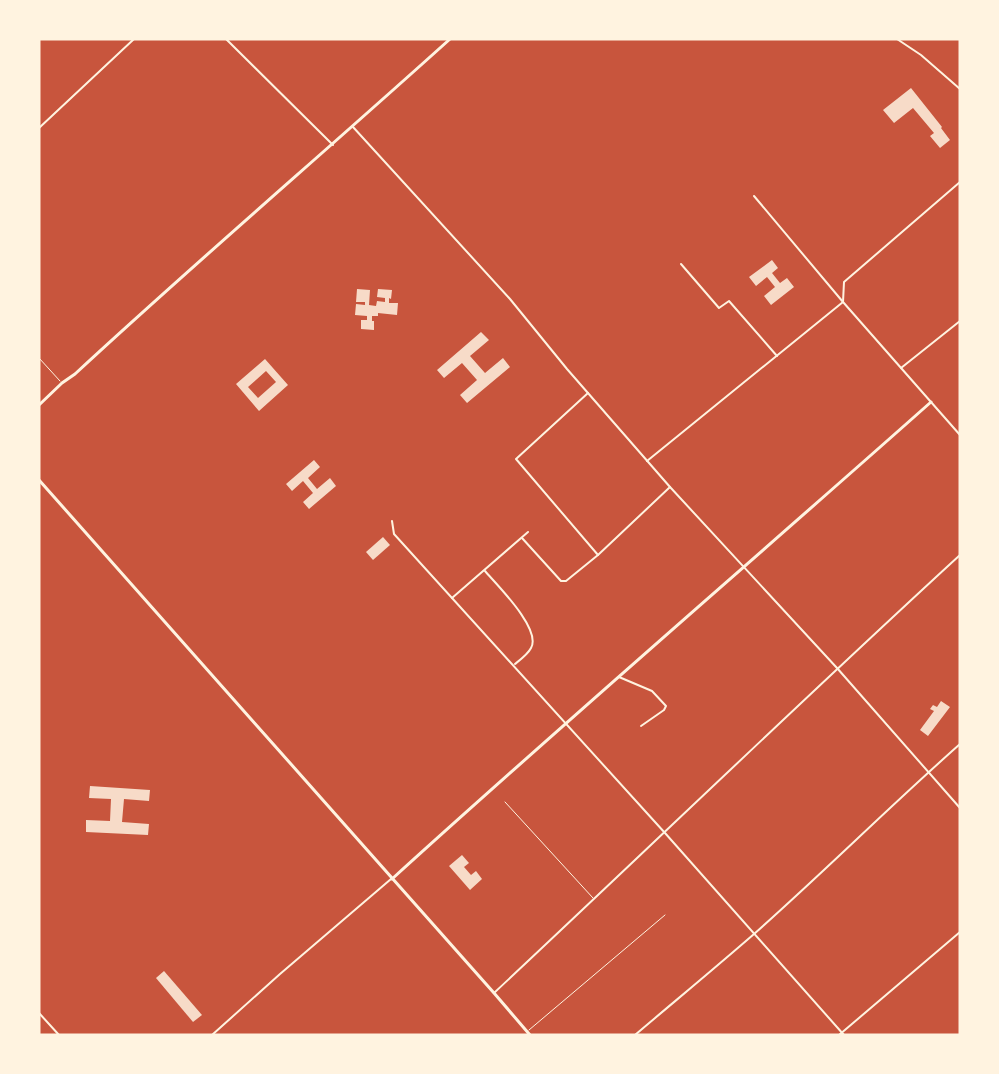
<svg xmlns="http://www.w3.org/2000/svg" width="999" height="1074" font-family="Lato,sans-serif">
	<rect width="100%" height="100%" fill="#c8553d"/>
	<!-- building -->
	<g fill="#f7dbc8" fill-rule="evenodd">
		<path d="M911,88L942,127L941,128L950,140L940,148L930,136L934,133L913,108L894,123L883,110Z"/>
		<path d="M772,260L778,268L772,273L780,283L787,278L794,287L771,305L764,296L775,287L767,277L756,286L749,277Z"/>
		<path d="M357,289L370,290L369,305L376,306L377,301L385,302V298L377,297L378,289L392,290L391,299L389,298V303H398L397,315L378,313V316H372V321H374V330L361,329V320H367V316L355,315L356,304L365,305V302H356Z"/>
		<path d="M481,332L489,340L470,356L485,373L503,358L510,367L467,403L460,395L477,380L462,363L444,378L437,370Z"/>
		<path d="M265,359L288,385L259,411L236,384ZM266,371L276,382L258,398L248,387Z"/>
		<path d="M314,460L320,467L308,478L317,489L330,478L336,486L309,509L303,502L313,493L303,481L292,491L286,484Z"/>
		<path d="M383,537L390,545L373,560L366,552Z"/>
		<path d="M941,701L950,707L928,736L920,730L934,711L930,709L933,705L937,707Z"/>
		<path d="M90,786L150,790L149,801L124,799L122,822L149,824L148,835L86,832V820L110,821L111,799L89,798Z"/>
		<path d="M462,855L469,863L464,867L471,875L476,871L482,879L470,890L449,866Z"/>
		<path d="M164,971L202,1015L193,1022L156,978Z"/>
	</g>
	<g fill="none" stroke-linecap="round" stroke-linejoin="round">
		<!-- service -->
		<g stroke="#fff3e0" stroke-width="1">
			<path d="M39,358L60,381"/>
			<path d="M505,802L593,898"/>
			<path d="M529,1030L665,915"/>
		</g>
		<!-- minor -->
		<g stroke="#fff3e0" stroke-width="2">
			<path d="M226,39L333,145"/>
			<path d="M897,39L921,55L960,89"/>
			<path d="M353,127L510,299L567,369L670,487L837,668L960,808"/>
			<path d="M39,128L134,39"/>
			<path d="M754,196L843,302L960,435"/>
			<path d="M681,264L719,308L729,301L777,356"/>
			<path d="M901,368L960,321"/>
			<path d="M588,393L516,459L598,555"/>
			<path d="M647,461L843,302L844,282L960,182"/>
			<path d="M392,521L394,534L665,833L844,1035"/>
			<path d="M522,538L561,581H566L598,555L670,487"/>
			<path d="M485,571C496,584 542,629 531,648C528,654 520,660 515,664"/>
			<path d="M452,598L528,532"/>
			<path d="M619,677L652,691L666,706L664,710L641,726"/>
			<path d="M494,993C650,847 803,699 960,555"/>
			<path d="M39,1013L59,1035"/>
			<path d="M212,1035L280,974L391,879"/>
			<path d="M635,1035C675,1001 715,968 754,934C824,872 890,806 960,744"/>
			<path d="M839,1035L960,932"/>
		</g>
		<!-- tertiary -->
		<g stroke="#fff3e0" stroke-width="3">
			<path d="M39,405L62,383L75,374C198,260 326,151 450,39"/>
			<path d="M39,480L494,993L530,1035"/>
			<path d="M392,879C569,718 752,561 931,402"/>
		</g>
	</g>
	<!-- border -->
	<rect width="999" height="1074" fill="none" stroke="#fff3e0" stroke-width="81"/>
</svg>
